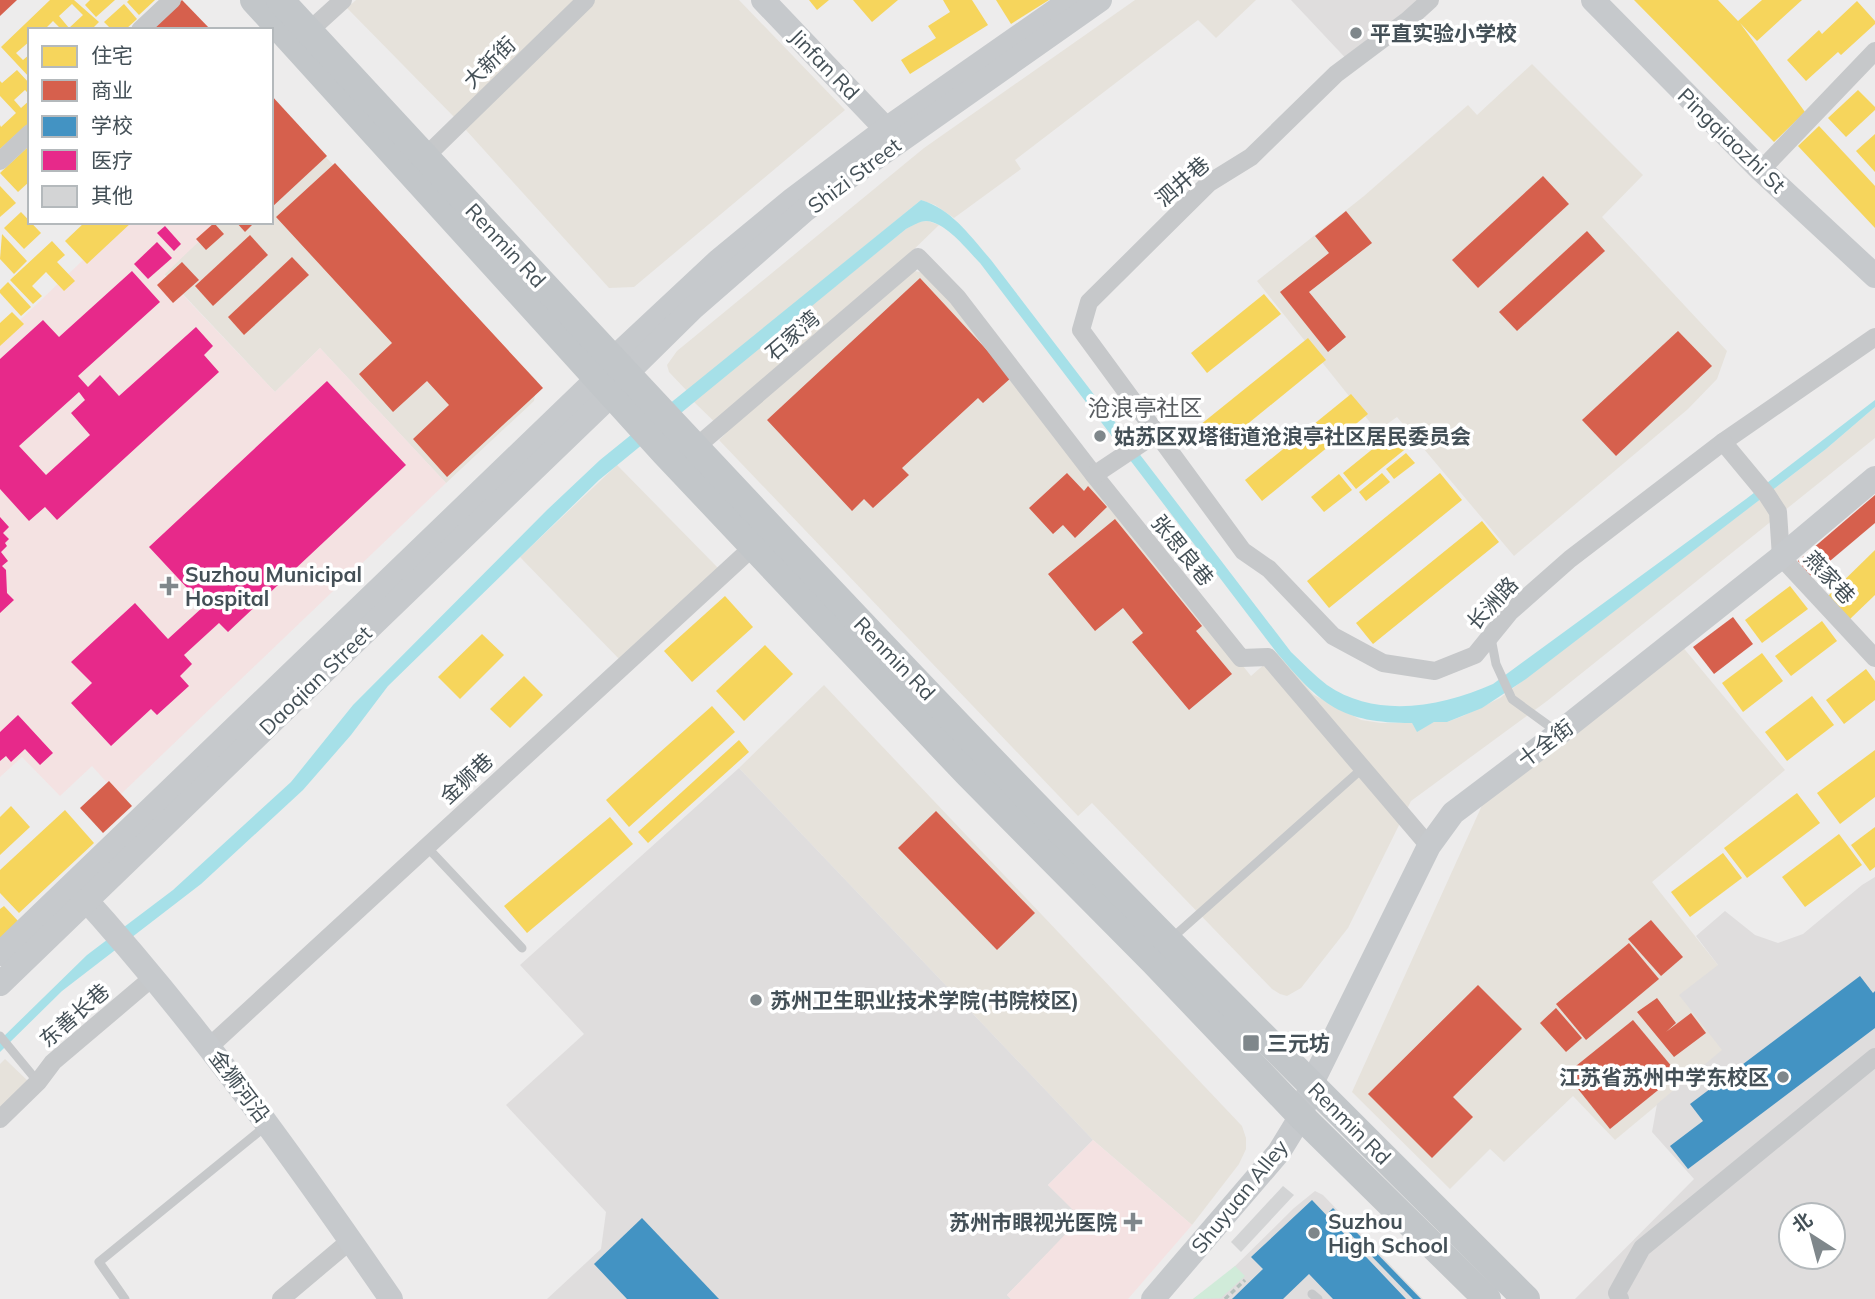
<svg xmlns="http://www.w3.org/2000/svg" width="1875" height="1299" font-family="Mulish,'Noto Sans SC',sans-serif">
	<rect width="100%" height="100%" fill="#edecec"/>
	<!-- commercial -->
	<g fill="#e6e2db">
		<path d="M356,0H739L845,110L634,287L609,288L456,119L347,8Z"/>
		<path d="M1135,0H1256L1216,38L1198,20L1015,160L1021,169L954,218L935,205L921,200L687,391L669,372L667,365L677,351L924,148Z"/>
		<path d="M1532,64L1643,175L1602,217L1727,351L1717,379L1688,409L1514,556L1397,417L1377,431L1257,281L1364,196L1468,105L1477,115Z"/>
		<path d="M308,138L537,381L534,401L446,483L320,348L275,392L164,274L219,222H271V173Z"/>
		<path d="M928,221L939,225L905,258L915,271L924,273L935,280L1251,676L1277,653L1314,695L1361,720L1381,723H1412L1417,731L1434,722H1447L1463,716L1500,698L1826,449L1875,407V438L1547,701L1411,801L1348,928L1301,988L1287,996L1280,994L1272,989L1092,803L1078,816L719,440L726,433L693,401L906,229L918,222Z"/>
		<path d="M617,465L718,568L623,663L520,557Z"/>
		<path d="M1681,645L1785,770L1652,882L1718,965L1723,1050L1615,1140L1573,1096L1504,1162L1490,1149L1450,1189L1352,1092L1484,801Z"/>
		<path d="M824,685L1242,1126L1246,1138V1149L1239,1164L1192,1225L1093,1140L739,768Z"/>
		<path d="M5,1059L31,1084L0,1112V1064Z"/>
	</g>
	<!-- education -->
	<g fill="#dfdddd" fill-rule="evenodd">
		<path d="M1291,0H1427L1353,66Z"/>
		<path d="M739,768L1093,1140L1048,1185L1082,1218L1007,1295L1011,1299H547L601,1249L606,1212L506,1105L584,1034L520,965Z"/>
		<path d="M1875,877V1299H1575L1694,1179L1652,1132L1657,1104L1722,1050L1679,995L1718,965L1696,936L1725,911L1755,935L1778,943L1803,934L1862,885ZM1791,1215H1833V1257H1791Z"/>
		<path d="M1315,1191L1323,1195L1423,1299H1193L1225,1276L1294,1208Z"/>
	</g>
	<!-- medical -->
	<g fill="#f4e2e2">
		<path d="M123,222H219L164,275L275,392L320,348L446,483L119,796L92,766L60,796L22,757L0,777V339Z"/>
		<path d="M1093,1140L1192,1225L1128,1299H1011L1007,1295L1081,1218L1048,1185Z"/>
	</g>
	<!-- green -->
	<path fill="#d0ebd9" d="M1235,1266L1245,1276L1221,1298L1193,1299Z"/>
	<!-- water -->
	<path fill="#a6e0e8" d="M921,200C952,209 971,237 991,260L1291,652C1303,663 1314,675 1327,685C1376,719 1442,707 1493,684L1746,499L1875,400V407L1826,449L1526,679L1482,708L1447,722H1434L1417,732L1412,723C1341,723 1321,705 1277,653L980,263C967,250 947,223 927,221C919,221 912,226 906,229L599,480L388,686L351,735L303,790L201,884L62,991L0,1052V1040L87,955L173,890L291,782L353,705L547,510L600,460Z"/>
	<!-- homes -->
	<g fill="#f6d55c" fill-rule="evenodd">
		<path d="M50,0H74L99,22L91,30H62L53,21L46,28L47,30H30V41L16,53L23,60L30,54V78L1,47ZM72,4L83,15L69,28L59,16Z"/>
		<path d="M90,0H115L96,17L85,5Z"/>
		<path d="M129,0H155L139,15L127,2Z"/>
		<path d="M809,0H829L817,10Z"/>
		<path d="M853,0H898L872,22Z"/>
		<path d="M943,0H972L988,25L910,74L901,60L936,38L928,26L950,12Z"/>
		<path d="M996,0H1049L1011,24Z"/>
		<path d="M1634,0H1718L1738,21L1762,0H1802L1757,41L1740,23L1805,112L1774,142Z"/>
		<path d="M1857,1L1875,21V24L1841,55L1838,52L1806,81L1787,60L1819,30L1822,34Z"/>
		<path d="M124,4L137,19L125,30H112L104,22Z"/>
		<path d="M17,70L30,84V95L25,90L14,100L21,108L30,100V122L0,149V125L1,127L16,113L0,96V81L2,83Z"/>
		<path d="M1858,90L1875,107V110L1846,137L1828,118Z"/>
		<path d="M1819,126L1875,186V228L1798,146Z"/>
		<path d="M1875,134V172L1856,151Z"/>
		<path d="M30,145V181L18,192L0,173Z"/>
		<path d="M0,186L16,203L0,217Z"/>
		<path d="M21,212L41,233L24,249L4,228Z"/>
		<path d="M85,222H132L87,264L65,241Z"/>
		<path d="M2,234L27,261L14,274L0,259Z"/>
		<path d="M52,241L65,255L57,262L75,281L64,291L46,272L32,286L42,296L33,304L10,280Z"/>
		<path d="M8,282L31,307L21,316L0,293V290Z"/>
		<path d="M1264,294L1281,314L1207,373L1191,353Z"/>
		<path d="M12,312L24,324L0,346V323Z"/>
		<path d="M1308,338L1326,360L1218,448L1200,425Z"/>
		<path d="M1351,394L1368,414L1262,501L1245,480Z"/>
		<path d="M1401,426L1414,442L1356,489L1343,473Z"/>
		<path d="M1406,453L1415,463L1394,479L1386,469Z"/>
		<path d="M1382,473L1390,482L1366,501L1359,492Z"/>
		<path d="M1440,473L1462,500L1329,608L1307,581Z"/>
		<path d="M1339,474L1352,490L1324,512L1311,497Z"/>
		<path d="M1482,521L1499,542L1373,644L1356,623Z"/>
		<path d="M1875,550V595L1850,619L1828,596Z"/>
		<path d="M1790,586L1808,609L1762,643L1745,620Z"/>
		<path d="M725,596L753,627L692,682L664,651Z"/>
		<path d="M1822,621L1837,641L1791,676L1775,656Z"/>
		<path d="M482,634L504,655L460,699L438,677Z"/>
		<path d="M765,645L793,674L744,721L716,691Z"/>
		<path d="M1762,653L1783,681L1743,712L1722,683Z"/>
		<path d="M1866,669L1875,681V700L1844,724L1826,700Z"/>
		<path d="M524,676L543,695L510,728L490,709Z"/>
		<path d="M1812,696L1834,725L1787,761L1765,732Z"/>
		<path d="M712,706L735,732L629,827L606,800Z"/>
		<path d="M739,740L749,752L648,843L638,832Z"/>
		<path d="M1875,750V797L1840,824L1817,793Z"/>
		<path d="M1797,793L1820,823L1747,878L1724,848Z"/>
		<path d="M11,806L30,827L0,855V817Z"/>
		<path d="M65,810L94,843L19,913L0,893V870Z"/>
		<path d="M610,817L633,844L527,933L504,906Z"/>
		<path d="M1875,827V867L1870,871L1851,845Z"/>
		<path d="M1839,834L1862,865L1805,907L1782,877Z"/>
		<path d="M1723,853L1742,878L1690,917L1671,892Z"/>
		<path d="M4,906L19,922L0,940V909Z"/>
	</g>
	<!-- shops -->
	<g fill="#d6604d">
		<path d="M0,0H17L0,16Z"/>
		<path d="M182,0L211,30H150Z"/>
		<path d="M271,95L327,156L271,208Z"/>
		<path d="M335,163L543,388L447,477L413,439L449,405L427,381L393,412L359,374L392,343L276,217Z"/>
		<path d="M1543,176L1569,204L1478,288L1452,260Z"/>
		<path d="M1346,211L1372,243L1309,292L1346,337L1328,352L1280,292L1329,253L1315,236Z"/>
		<path d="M236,222H255L245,232Z"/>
		<path d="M214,223L224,234L206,250L196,239Z"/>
		<path d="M1587,231L1605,251L1517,331L1499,312Z"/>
		<path d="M250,235L268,255L213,306L195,286Z"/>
		<path d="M292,257L309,275L244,335L228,317Z"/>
		<path d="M182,262L199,280L173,303L157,285Z"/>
		<path d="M920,278L1012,377L983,403L978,398L902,468L909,475L873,508L864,499L852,511L767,420Z"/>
		<path d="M1678,331L1712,366L1616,456L1582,420Z"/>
		<path d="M1067,473L1084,491L1088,486L1107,507L1075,538L1063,525L1053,534L1029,508Z"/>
		<path d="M1875,495V523L1811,577L1798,561Z"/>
		<path d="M1115,519L1202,626L1196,631L1232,674L1189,710L1132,642L1143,633L1123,608L1095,631L1048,574Z"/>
		<path d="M1733,617L1753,644L1714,674L1693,647Z"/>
		<path d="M109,781L132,806L103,833L80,808Z"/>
		<path d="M936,811L1035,913L997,950L898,848Z"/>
		<path d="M1651,920L1683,957L1661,976L1628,939Z"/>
		<path d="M1629,943L1659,979L1586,1040L1556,1004Z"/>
		<path d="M1478,985L1522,1029L1453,1097L1473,1117L1432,1158L1368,1094Z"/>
		<path d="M1657,998L1676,1023L1666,1032L1691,1013L1706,1033L1674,1057L1637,1012Z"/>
		<path d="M1556,1008L1582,1038L1566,1052L1540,1023Z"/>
		<path d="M1633,1020L1678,1074L1610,1129L1566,1074Z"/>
	</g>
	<!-- schools -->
	<g fill="#4393c3">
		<path d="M1860,976L1873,993L1875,991V1028L1688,1169L1670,1146L1703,1121L1690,1104Z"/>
		<path d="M1312,1200L1406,1299H1333L1309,1274L1283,1299H1232L1263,1269L1251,1257Z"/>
		<path d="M1333,1208L1421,1299H1413L1329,1212Z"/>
		<path d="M642,1218L719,1299H627L594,1264Z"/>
	</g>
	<!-- health -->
	<g fill="#e7298a" fill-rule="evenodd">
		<path d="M165,226L181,244L174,251L157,233Z"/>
		<path d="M157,242L172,258L148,279L134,264Z"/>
		<path d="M132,271L160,302L78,376L88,387L100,375L119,396L196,327L213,346L204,355L219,372L57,520L45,507L29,521L0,489V359L43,320L59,337ZM79,392L85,400L71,413L90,435L46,475L19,446Z"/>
		<path d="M327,381L406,465L228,632L219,623L184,655L192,664L180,676L189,686L157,715L151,709L111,746L71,703L92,683L71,662L135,603L168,639L204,606L149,547Z"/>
		<path d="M0,517L9,527L3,533L9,539L5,543L7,546L1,552L8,561L2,566L6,570L7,593L14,600L0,613Z"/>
		<path d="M18,715L53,753L40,765L25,749L11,762L6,756L0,761V732Z"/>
	</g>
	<!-- building -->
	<path fill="#d3d4d5" d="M1283,1186L1294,1195L1241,1252L1231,1242Z"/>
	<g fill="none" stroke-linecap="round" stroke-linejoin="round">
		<!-- path -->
		<path stroke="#b4c0bc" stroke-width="3.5" stroke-dasharray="5 3.5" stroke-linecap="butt" d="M1225,1299L1245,1280"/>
		<!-- lane -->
		<g stroke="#c6c8ca" stroke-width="9">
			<path d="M1491,638L1496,664L1512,699L1556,731"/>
			<path d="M426,846L522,948"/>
			<path d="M1172,938L1364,767"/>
			<path d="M0,1036L38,1082"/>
			<path d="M1312,1294L1318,1299"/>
			<path d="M125,1299L99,1262L267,1125"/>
		</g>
		<!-- street -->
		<g stroke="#c6c8ca" stroke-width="18">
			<path d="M1430,0L1408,20L1336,74L1251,157L1209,183L1089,302L1081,330L1243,551L1269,569L1333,636L1383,663L1435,671L1475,655L1510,612L1570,559L1723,442L1875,337"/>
			<path d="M140,30L172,0"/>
			<path d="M309,31L343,0"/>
			<path d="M425,157L586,0"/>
			<path d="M0,161L30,133"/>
			<path d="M1761,170L1875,51"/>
			<path d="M1723,442L1767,495L1778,512L1781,557L1875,658"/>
			<path d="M696,447L918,257L957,297L1094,475L1241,658L1268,657L1429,846"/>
			<path d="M1094,475L1157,433"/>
			<path d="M210,1046L754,546"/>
			<path d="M0,1119L38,1082L53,1062L152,978"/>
			<path d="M281,1299L351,1240"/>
			<path d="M1620,1299L1617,1293L1642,1248L1875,1057"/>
		</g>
		<!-- secondary -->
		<g stroke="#c6c9cc" stroke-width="24">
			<path d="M763,0L886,129L896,142"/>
			<path d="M1593,0L1761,170L1875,276"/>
			<path d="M76,889C193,1017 293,1157 391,1299"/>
			<path d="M0,954L598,378L612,360L718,261L793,199L886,129L1071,0"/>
			<path d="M0,984L612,394L626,374L693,308L804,211L853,174L1100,0"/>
			<path d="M1153,1299L1279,1152L1301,1116L1311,1085L1429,846L1453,813L1559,733L1781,557L1875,478"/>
		</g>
		<!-- primary -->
		<g stroke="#c2c6c9" stroke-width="28">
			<path d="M254,0L665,453L967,773L1154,962L1301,1116L1487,1299"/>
			<path d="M280,0C514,253 747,505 985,753C1163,938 1345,1118 1526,1299"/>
		</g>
	</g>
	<!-- markers -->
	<g fill="#7f878b" stroke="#fff" stroke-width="2.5">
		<circle cx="1356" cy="33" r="7"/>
		<circle cx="1100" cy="436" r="7"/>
		<path d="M165.5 575.5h7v7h7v7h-7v7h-7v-7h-7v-7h7z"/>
		<circle cx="756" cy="1000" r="7"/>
		<rect x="1242" y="1034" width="18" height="18" rx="3.5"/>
		<circle cx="1783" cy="1077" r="7"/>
		<path d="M1129.5 1211.5h7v7h7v7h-7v7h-7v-7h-7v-7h7z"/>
		<circle cx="1314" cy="1233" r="7"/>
	</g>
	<g text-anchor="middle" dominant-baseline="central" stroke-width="7" stroke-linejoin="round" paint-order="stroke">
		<!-- poi labels -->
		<g font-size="21" font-weight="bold" fill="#445057" stroke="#fff" text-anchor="start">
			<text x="1370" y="33">平直实验小学校</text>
			<text x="1114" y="436">姑苏区双塔街道沧浪亭社区居民委员会</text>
			<text x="185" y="574">Suzhou Municipal<tspan x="185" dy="24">Hospital</tspan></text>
			<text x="770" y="1000">苏州卫生职业技术学院(书院校区)</text>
			<text x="1267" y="1043">三元坊</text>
			<text x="1769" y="1077" text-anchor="end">江苏省苏州中学东校区</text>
			<text x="1328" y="1221">Suzhou<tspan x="1328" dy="24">High School</tspan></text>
			<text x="1117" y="1222" text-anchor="end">苏州市眼视光医院</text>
		</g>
		<!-- street labels -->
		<g font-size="21" fill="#445057" stroke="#fff">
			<text transform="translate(489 62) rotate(-44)">大新街</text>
			<text transform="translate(825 64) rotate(46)">Jinfan Rd</text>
			<text transform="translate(1732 140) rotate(44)">Pingqiaozhi St</text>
			<text transform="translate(854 175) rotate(-37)">Shizi Street</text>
			<text transform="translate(1182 181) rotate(-41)">泗井巷</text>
			<text transform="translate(506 245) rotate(47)">Renmin Rd</text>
			<text transform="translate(792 335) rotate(-41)">石家湾</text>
			<text transform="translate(1183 550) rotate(51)">张思良巷</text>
			<text transform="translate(1830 577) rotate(47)">燕家巷</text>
			<text transform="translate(1492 603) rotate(-47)">长洲路</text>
			<text transform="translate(895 658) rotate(46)">Renmin Rd</text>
			<text transform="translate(315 680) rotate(-44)">Daoqian Street</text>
			<text transform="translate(1545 743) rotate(-37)">十全街</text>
			<text transform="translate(466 778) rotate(-43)">金狮巷</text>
			<text transform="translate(74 1015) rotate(-41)">东善长巷</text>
			<text transform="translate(240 1086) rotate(53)">金狮河沿</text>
			<text transform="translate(1350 1123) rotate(45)">Renmin Rd</text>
			<text transform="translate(1239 1196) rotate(-51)">Shuyuan Alley</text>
		</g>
		<!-- neighbourhood labels -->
		<g font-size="23" fill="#585c60" stroke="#fff">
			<text x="1145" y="407">沧浪亭社区</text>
		</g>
	</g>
	<!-- legend -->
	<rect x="28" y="28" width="245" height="196" fill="#ffffff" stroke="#b4b9bc" stroke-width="2"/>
	<rect x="42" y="46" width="35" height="21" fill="#f6d55c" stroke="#b4b9bc" stroke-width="2"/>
	<text x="91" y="63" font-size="21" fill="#445057">住宅</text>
	<rect x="42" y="80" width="35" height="21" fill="#d6604d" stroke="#b4b9bc" stroke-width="2"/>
	<text x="91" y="98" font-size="21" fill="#445057">商业</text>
	<rect x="42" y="116" width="35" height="21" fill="#4393c3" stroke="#b4b9bc" stroke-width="2"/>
	<text x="91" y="133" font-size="21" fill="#445057">学校</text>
	<rect x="42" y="150" width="35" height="21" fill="#e7298a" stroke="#b4b9bc" stroke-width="2"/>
	<text x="91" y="168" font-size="21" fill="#445057">医疗</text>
	<rect x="42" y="186" width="35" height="21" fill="#d3d4d5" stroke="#b4b9bc" stroke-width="2"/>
	<text x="91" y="203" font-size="21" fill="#445057">其他</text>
	<!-- north arrow -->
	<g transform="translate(1812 1236) rotate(324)"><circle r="33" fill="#ffffff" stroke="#b4b9bc" stroke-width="2"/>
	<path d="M0-5L12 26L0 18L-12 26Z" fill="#7f878b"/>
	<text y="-10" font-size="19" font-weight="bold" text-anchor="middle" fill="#445057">北</text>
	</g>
</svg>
